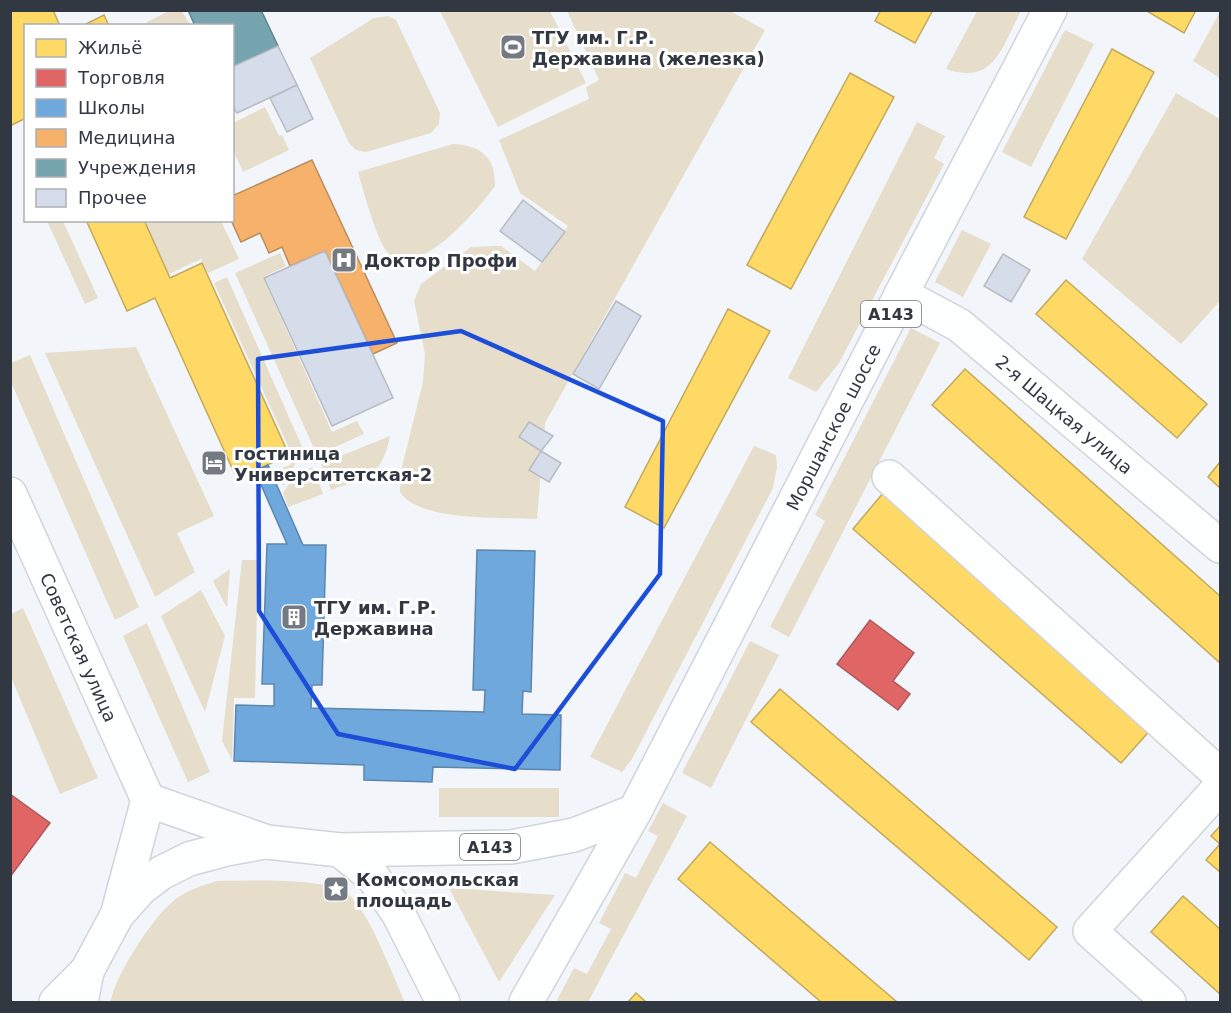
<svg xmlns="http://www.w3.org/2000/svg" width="1231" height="1013" font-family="'DejaVu Sans',sans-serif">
	<rect width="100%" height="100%" fill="#f2f6fa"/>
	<!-- green -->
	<g fill="#e6ddcb">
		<path d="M169,11H182L190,25H148L147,22Z"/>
		<path d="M440,11H550L586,83L498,127Z"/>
		<path d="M567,11H730L765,30L545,423L537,519C503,517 419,522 400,492L401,471L423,382L425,354L414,301L421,284L471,247L501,246L535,271L568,226L520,193L499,140L589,99L586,87L599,80Z"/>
		<path d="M977,11H1021C1002,46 995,86 946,69Z"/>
		<path d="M1220,12V78L1193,61Z"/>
		<path d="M388,16L396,20L440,113L439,124L431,133L366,152L356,150L349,143L310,58L374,18Z"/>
		<path d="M1065,30L1094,44L1031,167L1002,152Z"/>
		<path d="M1176,93L1220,119V301L1181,344L1082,259Z"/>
		<path d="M265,107L279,136L282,135L289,150L243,172L233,150V123Z"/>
		<path d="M917,122L945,136L934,158L944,164L839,363L816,392L788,378Z"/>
		<path d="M453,144C481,145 496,158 495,186C479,208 421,279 389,254C377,243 363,189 358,172Z"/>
		<path d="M47,221H63L98,298L85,304Z"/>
		<path d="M144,221H221L239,259L208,273L201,259L169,274Z"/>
		<path d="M962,230L991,244L963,297L935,282Z"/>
		<path d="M280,253L286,266L263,277L332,432L357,421L364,434L317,455L235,273Z"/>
		<path d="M227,277L303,449L283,486L277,470L290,465L294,459L214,283Z"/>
		<path d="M911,328L940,343L789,637L770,627L825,521L815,515Z"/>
		<path d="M136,347L214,516L177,533L195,572L155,597L45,353Z"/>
		<path d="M30,355L139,607L115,620L11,382V363Z"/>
		<path d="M390,436C381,478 368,476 331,490L321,464Z"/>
		<path d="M754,446L776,455L777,467L773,488L632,759L622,772L590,757Z"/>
		<path d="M313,467L323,494L288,507L283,493L296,473Z"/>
		<path d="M242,560H258L255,698H234L232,760L222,741Z"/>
		<path d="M230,569L227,608L213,581Z"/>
		<path d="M201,590L225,636L205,712L161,616Z"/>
		<path d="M23,608L98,778L60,794L11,677V614Z"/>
		<path d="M147,623L210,772L188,782L123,636Z"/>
		<path d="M750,641L779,655L711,788L682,773Z"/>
		<rect x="439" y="788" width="120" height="29"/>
		<path d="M663,803L687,816L588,1002H556L574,968L587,974L611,929L599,923L625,873L636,878L658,836L648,831Z"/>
		<path d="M217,881C247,881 326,877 348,894C370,912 392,975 405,1002H111C113,979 152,919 171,903C184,891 201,886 217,881Z"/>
		<path d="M449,888L555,895L499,982Z"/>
	</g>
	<!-- homes -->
	<g fill="#ffd966" stroke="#c2a95b" stroke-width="1.5">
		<path d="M10,10H53L60,26H26V118L10,126Z"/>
		<path d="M881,10H933L915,43L875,21Z"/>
		<path d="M1145,10H1196L1184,33Z"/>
		<path d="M104,15L109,26H82Z"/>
		<path d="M1112,49L1154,72L1066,239L1024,217Z"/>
		<path d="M850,73L894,97L791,289L747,265Z"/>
		<path d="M86,220H144L170,278L202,263L289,455L237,479L155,298L127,311Z"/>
		<path d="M1066,280L1207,404L1177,438L1036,314Z"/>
		<path d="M728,309L770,331L664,528L625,507Z"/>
		<path d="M965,369L1220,596V663L932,405Z"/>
		<path d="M1220,462V488L1208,477Z"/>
		<path d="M883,493L1153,727L1121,763L853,529Z"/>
		<path d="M780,689L1057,927L1029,960L751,722Z"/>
		<path d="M1220,826V872L1206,860L1220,844L1211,836Z"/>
		<path d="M710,842L897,1002H821L678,879Z"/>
		<path d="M1183,896L1220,929V994L1151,932Z"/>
		<path d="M636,993L646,1002H628Z"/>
	</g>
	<!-- shops -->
	<g fill="#e06666" stroke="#ac585b" stroke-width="1.5">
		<path d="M870,620L914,653L893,681L910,694L898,710L837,664Z"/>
		<path d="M10,794L50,823L10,877Z"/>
	</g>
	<!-- schools -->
	<path fill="#6fa8dc" stroke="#5d86ae" stroke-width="1.5" d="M268,465L303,545H326L322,685H312L311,708L484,712L485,690H473L477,550L535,551L531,692L523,691L522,714L561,715L560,770L433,767L432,782L364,780V765L234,761L236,705L274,706V684H262L267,544H287L255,471Z"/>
	<!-- health -->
	<path fill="#f6b26b" stroke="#bb8d5e" stroke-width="1.5" d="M312,160L397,343L373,354L325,251L290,266L282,247L269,253L260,233L241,242L231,220L232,196Z"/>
	<!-- public -->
	<path fill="#76a5af" stroke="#62848e" stroke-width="1.5" d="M188,10H261L278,46L232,67V26H195Z"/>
	<!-- building -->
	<g fill="#d5ddea" stroke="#b8bcc2" stroke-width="1.5">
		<path d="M278,46L297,85L237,113L232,105V67Z"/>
		<path d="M297,85L313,119L287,132L270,98Z"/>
		<path d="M523,200L565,232L542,262L500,231Z"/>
		<path d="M325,251L393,398L332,426L264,278Z"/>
		<path d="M1003,254L1030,270L1011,302L984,286Z"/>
		<path d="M616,301L641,316L599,389L573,374Z"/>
		<path d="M529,422L553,436L541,451L519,437Z"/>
		<path d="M541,451L561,463L549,482L529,470Z"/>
	</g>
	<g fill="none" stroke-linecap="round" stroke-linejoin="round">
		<!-- minor casing -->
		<g stroke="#d0d4db" stroke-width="36">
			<g id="minor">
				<path id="s1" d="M901,294L959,325L1220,546"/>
				<path d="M889,477L1220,775"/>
				<path d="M56,1002L87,971"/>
				<path d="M1169,1002L1090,931L1220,787"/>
			</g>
		</g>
		<!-- major casing -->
		<g stroke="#d0d4db" stroke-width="36">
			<g id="major">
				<path id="s2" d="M10,494L148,800"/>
				<path d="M148,800L267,842L340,850L511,847L574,835L635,811"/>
				<path d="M340,850L373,877L398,913L443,1002"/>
				<path d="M118,912L148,800"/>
				<path d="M81,1002L87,971L117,915L140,889L161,873L189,859L226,849L265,842"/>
				<path id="s3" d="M526,1002L635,811L921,256L1050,10"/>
			</g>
		</g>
		<!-- minor -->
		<use href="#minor" stroke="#fdfefe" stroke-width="33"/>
		<!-- major -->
		<use href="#major" stroke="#fdfefe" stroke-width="33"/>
	</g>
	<!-- marked area -->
	<path fill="none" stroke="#1d4ed8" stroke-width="4.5" stroke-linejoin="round" d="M461,331L663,421L660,574L515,769L338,734L259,611L258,359Z"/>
	<!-- icons -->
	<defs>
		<g id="stadium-square" transform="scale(1.35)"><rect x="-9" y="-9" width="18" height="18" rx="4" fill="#757a82" stroke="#fff"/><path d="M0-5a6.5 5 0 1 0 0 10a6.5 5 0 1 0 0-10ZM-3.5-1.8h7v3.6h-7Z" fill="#fff"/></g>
		<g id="hospital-square" transform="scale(1.35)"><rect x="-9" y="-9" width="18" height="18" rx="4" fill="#757a82" stroke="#fff"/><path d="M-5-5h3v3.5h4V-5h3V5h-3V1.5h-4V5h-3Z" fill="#fff"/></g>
		<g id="hotel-square" transform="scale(1.35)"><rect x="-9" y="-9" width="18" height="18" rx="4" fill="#757a82" stroke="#fff"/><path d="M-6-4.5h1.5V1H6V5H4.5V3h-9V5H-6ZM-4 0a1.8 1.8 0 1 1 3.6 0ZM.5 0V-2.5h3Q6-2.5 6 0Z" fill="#fff"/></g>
		<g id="building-square" transform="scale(1.35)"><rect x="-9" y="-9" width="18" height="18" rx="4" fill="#757a82" stroke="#fff"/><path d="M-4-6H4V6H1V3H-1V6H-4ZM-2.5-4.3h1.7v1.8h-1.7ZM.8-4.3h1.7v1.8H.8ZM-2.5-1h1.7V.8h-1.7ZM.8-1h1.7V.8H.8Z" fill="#fff"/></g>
		<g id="sight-square" transform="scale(1.35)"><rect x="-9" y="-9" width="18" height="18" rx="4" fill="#757a82" stroke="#fff"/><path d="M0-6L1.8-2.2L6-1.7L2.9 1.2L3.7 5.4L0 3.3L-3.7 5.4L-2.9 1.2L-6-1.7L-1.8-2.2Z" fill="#fff"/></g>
	</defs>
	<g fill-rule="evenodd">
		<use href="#stadium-square" x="513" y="47"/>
		<use href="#hospital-square" x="344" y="260"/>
		<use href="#hotel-square" x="214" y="463"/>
		<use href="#building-square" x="294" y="617"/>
		<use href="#sight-square" x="336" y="889"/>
	</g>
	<g text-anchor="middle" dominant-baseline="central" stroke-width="6" stroke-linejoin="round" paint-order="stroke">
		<!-- shield labels -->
		<g fill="#fff" stroke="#70747a" stroke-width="1.5">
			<rect x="861" y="301" width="60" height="26" rx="4.5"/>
			<rect x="460" y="834" width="60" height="26" rx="4.5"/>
		</g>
		<g font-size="16" font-weight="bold" fill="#323841">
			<text x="891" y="314">А143</text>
			<text x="490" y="847">А143</text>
		</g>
		<!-- poi labels -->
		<g font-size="18" font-weight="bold" fill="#323841" stroke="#fff" text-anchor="start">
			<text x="532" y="37">ТГУ им. Г.Р.<tspan x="532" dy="21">Державина (железка)</tspan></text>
			<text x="364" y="260">Доктор Профи</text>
			<text x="234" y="453">гостиница<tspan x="234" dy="21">Университетская-2</tspan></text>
			<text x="314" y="607">ТГУ им. Г.Р.<tspan x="314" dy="21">Державина</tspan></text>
			<text x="356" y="879">Комсомольская<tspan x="356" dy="21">площадь</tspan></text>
		</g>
		<!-- street labels -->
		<g font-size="18" fill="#323841" stroke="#fff">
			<text stroke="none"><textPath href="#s1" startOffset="204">2-я Шацкая улица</textPath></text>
			<text stroke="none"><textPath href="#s3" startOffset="652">Моршанское шоссе</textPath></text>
			<text stroke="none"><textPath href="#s2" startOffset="168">Советская улица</textPath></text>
		</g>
	</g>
	<!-- border -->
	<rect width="1231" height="1013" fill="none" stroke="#323841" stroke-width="24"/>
	<!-- legend -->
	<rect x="24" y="24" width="210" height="198" fill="#ffffff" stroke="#adafb3" stroke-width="1.5"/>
	<rect x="36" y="39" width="30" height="18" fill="#ffd966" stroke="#adafb3" stroke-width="1.5"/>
	<text x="78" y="54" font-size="18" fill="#323841">Жильё</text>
	<rect x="36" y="69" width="30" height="18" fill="#e06666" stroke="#adafb3" stroke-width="1.5"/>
	<text x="78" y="84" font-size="18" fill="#323841">Торговля</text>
	<rect x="36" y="99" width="30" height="18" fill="#6fa8dc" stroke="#adafb3" stroke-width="1.5"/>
	<text x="78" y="114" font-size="18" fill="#323841">Школы</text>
	<rect x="36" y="129" width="30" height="18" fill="#f6b26b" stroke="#adafb3" stroke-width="1.5"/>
	<text x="78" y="144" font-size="18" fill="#323841">Медицина</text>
	<rect x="36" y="159" width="30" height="18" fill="#76a5af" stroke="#adafb3" stroke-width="1.5"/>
	<text x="78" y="174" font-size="18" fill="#323841">Учреждения</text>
	<rect x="36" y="189" width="30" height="18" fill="#d5ddea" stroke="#adafb3" stroke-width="1.5"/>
	<text x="78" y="204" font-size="18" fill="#323841">Прочее</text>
</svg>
